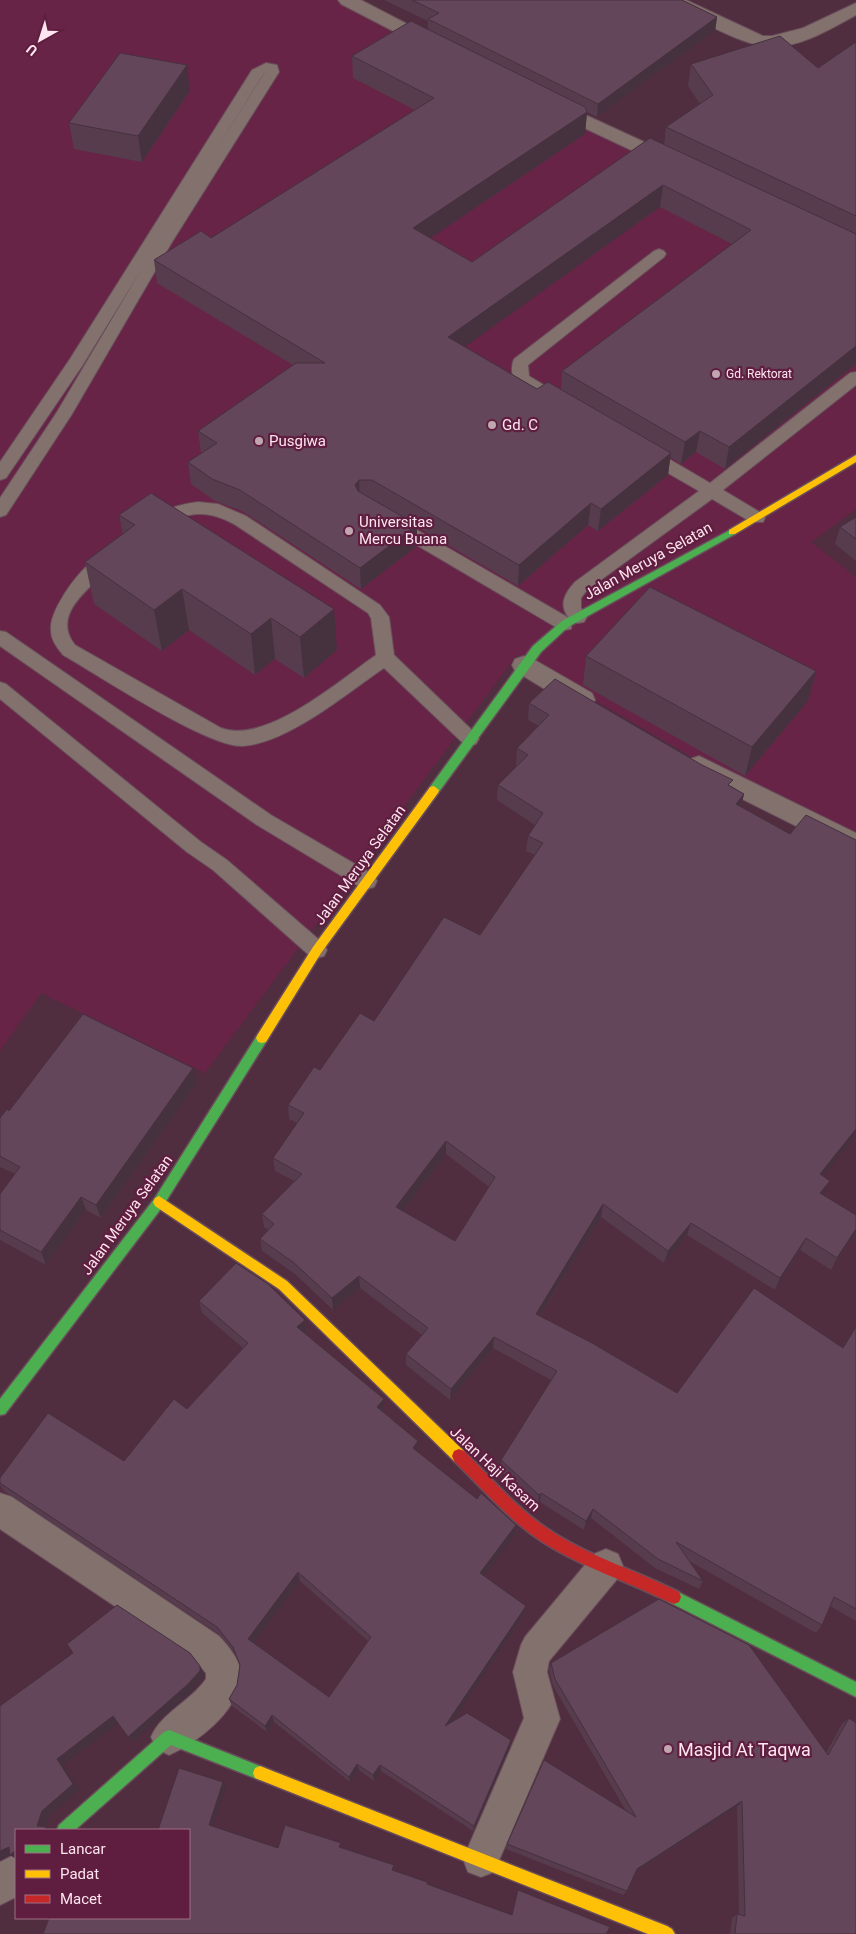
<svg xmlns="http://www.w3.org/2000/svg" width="856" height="1934" font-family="Roboto,sans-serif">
	<rect width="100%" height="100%" fill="#502d3f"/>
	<!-- built -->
	<path fill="#682447" d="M0,0H354L856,251V509L811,542L856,577V837L750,791L517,655L205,1073L41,993L0,1051Z"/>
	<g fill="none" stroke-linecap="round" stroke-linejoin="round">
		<!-- lane casing -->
		<g stroke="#694d5b" stroke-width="2">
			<g id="lane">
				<path d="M266,63L277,65L279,72L172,242L72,414L6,515L0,517V498L57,412L141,270L82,366L6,478L0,480V462L70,359L252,70ZM265,72L214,153L264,73Z"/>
				<path d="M659,249L664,251L666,254L664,257L528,365L529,376L567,399L569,403L567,407C556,410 524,391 516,382C511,377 511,365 514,359L654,251Z"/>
				<path d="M856,372V385L723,490L763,514L765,518L763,522H751L712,499L587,590L581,598V608L587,617L584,622L578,623L572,622L571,629L565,630L559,629L386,527L384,523L386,519H398L569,618C558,605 565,593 575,582L699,491L640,457L638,453L640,449H652L710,483L850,373Z"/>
				<path d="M198,502L218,504L246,516L380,605L389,617L394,655L476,734L479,739L476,744L470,746L464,744L384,668C347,693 287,744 242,746C207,747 98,675 63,655C56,646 50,639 51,627C51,606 92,547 114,554L117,558C102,582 47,610 75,645L221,728C266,745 340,680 376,655L371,618L368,613L234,524C215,514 198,510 177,519C170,523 164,528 156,530L150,528L148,524C156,510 182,504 198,502Z"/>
				<path d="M0,631L6,632L271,815L374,875L377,881L374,887L367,889L360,887L257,825L0,646Z"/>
				<path d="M0,682L6,684L201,842L227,860L324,944L327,950L324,956L317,958L310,956L213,870L187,852L0,699Z"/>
			</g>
		</g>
		<!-- street casing -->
		<g stroke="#694d5b" stroke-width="2">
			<g id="street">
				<path d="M338,0H361L438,40L441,44L438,48H426L341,4Z"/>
				<path d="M663,0H686L763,36H772L803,28L856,3V15C830,29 802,47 771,47C744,47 692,16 666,4Z"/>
				<path d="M553,100L679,158L682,162L679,166H665L546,110L544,106L546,102Z"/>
				<path d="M524,656L533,659L592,693L595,700L592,707L583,709L574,707L515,671L512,665L515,659Z"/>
				<path d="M699,756L856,833V856L690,773L686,766L690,759Z"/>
				<path d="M0,1493L12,1497L219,1636C229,1647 243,1663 241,1679C237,1712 197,1743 169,1755L157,1749L151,1737C161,1713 191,1701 206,1679V1673L195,1660L0,1529Z"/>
				<path d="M606,1549L618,1554L623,1566L618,1578L549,1661L547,1672L560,1719L494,1872L481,1877L468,1872L463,1859L524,1718L513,1672L521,1645L525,1637L594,1554Z"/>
				<path d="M16,1854V1897L0,1905V1862Z"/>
			</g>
		</g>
		<!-- fast casing -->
		<g stroke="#694d5b" stroke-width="3">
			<g id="fast">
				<path d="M732,529L737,532L735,534L568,627L541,652L438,793H430L429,790L430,787L533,646L562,621Z"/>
				<path d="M262,1033L266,1034L268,1038L266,1042L163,1206L5,1414L0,1415V1399L155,1198L258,1034Z"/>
				<path d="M674,1590L856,1682V1697L669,1602L667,1597L669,1592Z"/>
				<path d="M169,1730L265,1768L267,1773L265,1778L260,1780L171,1745L75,1830H57L59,1825L164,1732Z"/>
			</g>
		</g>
		<!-- slow casing -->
		<g stroke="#694d5b" stroke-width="3">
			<g id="slow">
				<path d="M856,455V462L735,534H729V530Z"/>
				<path d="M434,786L439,790L438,793L321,953L266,1042L262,1043L258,1042L256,1038L258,1034L313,947L430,787Z"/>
				<path d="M159,1196L287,1281L464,1451L466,1456L464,1461L459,1463L454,1461L279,1289L155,1206L153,1202L155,1198Z"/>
				<path d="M260,1766L667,1926L672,1929L675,1934H648L260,1780L255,1778L253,1773L255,1768Z"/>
			</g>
		</g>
		<!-- jam casing -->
		<g stroke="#694d5b" stroke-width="3">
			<path id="jam" d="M459,1449L464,1451C492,1479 518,1510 551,1531C591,1557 637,1571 679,1592L681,1597L679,1602L674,1604L669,1602C627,1581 581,1567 541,1541C508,1519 482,1488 454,1461L452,1456L454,1451Z"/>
		</g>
		<!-- lane -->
		<use href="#lane" fill="#82716c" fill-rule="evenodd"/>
		<!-- street -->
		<use href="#street" fill="#82716c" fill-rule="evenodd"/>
		<!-- fast -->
		<use href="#fast" fill="#4caf50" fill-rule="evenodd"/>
		<!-- slow -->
		<use href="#slow" fill="#ffc107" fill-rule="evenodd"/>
		<!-- jam -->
		<use href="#jam" fill="#c62828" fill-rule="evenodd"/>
	</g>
	<!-- wall -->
	<g fill="#563c4d" fill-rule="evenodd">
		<path d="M384,0H682L717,17L715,31L597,117L587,112L585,134L430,238L472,262L664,145L666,127L700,104L688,86L691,64L818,68L856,42V364L725,469L696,452L681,464L670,457L668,475L598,531L588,525L518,586L417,527V546L361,589L242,511L215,501L191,484L188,462L202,453L201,452L198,431L293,365L157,283L154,260L211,238L415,110L353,78L352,56L428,29V21ZM660,207L732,244L562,371L561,390L537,389L464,347Z"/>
		<path d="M190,91L142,162L74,149L69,123Z"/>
		<path d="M119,515L337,650L304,678L275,659L255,675L189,630L162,651L94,604L85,562L123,534Z"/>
		<path d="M856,517V561L835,544L840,527Z"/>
		<path d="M586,656L816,671L808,701L745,776L583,685Z"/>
		<path d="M529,703L731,786L744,794L741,807L790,834L856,840V1135L823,1176L824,1194L823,1195L856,1232L831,1270L800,1250L775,1290L687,1235L664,1263L601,1217L540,1316L677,1393L843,1348L856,1327V1621L830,1606L822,1625L816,1633L689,1561L703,1581L699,1589L655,1568L591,1518L584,1530L540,1502L538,1505L500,1470L501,1460L551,1380L493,1348L450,1400L406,1365V1354L422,1335L360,1288L333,1310L295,1274L262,1251L260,1239L268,1230L264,1227L262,1214L294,1181L275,1171L273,1158L297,1123L289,1119L288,1105L320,1070L374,1021L480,935L535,855L526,851L528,836L535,825L497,800L498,785L517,765L516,764L517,748L539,726L528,720ZM446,1154L489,1187L455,1241L403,1211Z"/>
		<path d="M197,1083L101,1218L86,1210L46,1265L0,1240V1194L15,1174L0,1167V1118L9,1111Z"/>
		<path d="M199,1301L305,1320L307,1332L305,1333L384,1410L383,1412L418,1441V1452L477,1499L516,1525L515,1535L484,1576L526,1606L524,1615L452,1722L511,1740L510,1747L473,1831L381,1771L374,1781L359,1770L350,1782L274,1722L267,1732L232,1706L229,1699L237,1685L240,1665L236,1654L220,1635L4,1491L0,1485V1478L124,1461L187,1409L243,1348L202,1313ZM300,1581L368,1641L329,1697L254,1643Z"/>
		<path d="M551,1663L826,1753L842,1724L849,1718L856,1934H730L732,1918L737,1914L739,1915L737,1807L635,1872L627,1891L623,1895L506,1849L507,1844L626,1811L553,1686L549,1670Z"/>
	</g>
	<!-- shaded-wall -->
	<g fill="#46313f">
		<path d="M717,17L715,31L597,117L598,104Z"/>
		<path d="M187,65L190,91L142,162L138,136Z"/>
		<path d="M587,112L585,134L413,250V228Z"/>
		<path d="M663,185L660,207L448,359V337Z"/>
		<path d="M856,346V364L725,469L729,447Z"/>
		<path d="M700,431L696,452L681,464L685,442Z"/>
		<path d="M671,453L668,475L598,531L601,509Z"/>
		<path d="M359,480L360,501L355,485Z"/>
		<path d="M591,503L588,525L518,586L519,565Z"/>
		<path d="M417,525V546L361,589L360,568Z"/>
		<path d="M182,589L189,630L162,651L154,610Z"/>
		<path d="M334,609L337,650L304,678L300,637Z"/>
		<path d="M271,618L275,659L255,675L251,634Z"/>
		<path d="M816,671L808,701L745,776L752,747Z"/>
		<path d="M744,794L740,809L736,804Z"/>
		<path d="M193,1068L197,1083L101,1218L96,1205Z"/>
		<path d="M856,1129V1135L815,1187L820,1174Z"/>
		<path d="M446,1141V1154L396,1220V1207Z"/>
		<path d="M830,1181L824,1194L815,1206L820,1193Z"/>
		<path d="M81,1197L86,1210L46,1265L41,1252Z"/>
		<path d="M603,1204L601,1217L534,1325L536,1314Z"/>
		<path d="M691,1223L687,1235L664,1263L668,1251Z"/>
		<path d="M856,1229V1232L831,1270L837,1258Z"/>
		<path d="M806,1238L800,1250L775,1290L780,1278Z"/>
		<path d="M359,1276L360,1288L333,1310L332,1298Z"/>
		<path d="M305,1320L307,1332L299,1338L297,1327Z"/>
		<path d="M494,1337L493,1348L450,1400L451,1389Z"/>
		<path d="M384,1399V1410L377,1418V1407Z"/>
		<path d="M418,1441V1452L413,1458V1448Z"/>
		<path d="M541,1493L540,1502L538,1505L539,1495Z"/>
		<path d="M593,1509L591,1518L584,1530L586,1521Z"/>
		<path d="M516,1525L515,1535L480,1582V1573Z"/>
		<path d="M298,1572L300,1581L251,1647L248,1639Z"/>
		<path d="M526,1606L524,1615L445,1733V1726Z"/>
		<path d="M200,1666L204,1674V1678L191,1693L133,1743L128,1737Z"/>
		<path d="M272,1715L274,1722L267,1732L265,1726Z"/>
		<path d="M113,1716L119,1723L63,1765L80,1790L49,1816L45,1828L47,1827L52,1830H43L37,1826L57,1759Z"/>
		<path d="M511,1740L510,1747L473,1831L474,1826Z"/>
		<path d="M357,1764L359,1770L350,1782L349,1777Z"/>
		<path d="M380,1765L381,1771L374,1781L373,1775Z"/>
		<path d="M223,1782L226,1787L212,1829L209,1825Z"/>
		<path d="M742,1801L737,1807L633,1873L637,1869Z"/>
		<path d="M9,1847L16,1850V1859L10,1855L0,1860V1851Z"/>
	</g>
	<!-- building -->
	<g fill="#64465a" stroke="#46313f" fill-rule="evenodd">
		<path d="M412,0H682L717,17L598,104L428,19L439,13Z"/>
		<path d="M411,21L585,107L587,112L413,228L472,262L650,138L856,234V346L729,447L700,431L685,442L562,371L751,230L663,185L448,337L537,389L548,382L671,453L601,509L591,503L519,565L372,480H359L355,485L358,491L417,525L360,568L240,490L212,479L188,462L217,443L198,431L296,363H325L154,260L201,231L211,238L434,98L352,56Z"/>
		<path d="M780,36L818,68L856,42V216L666,127L713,95L691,64Z"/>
		<path d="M120,53L187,65L138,136L69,123Z"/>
		<path d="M151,493L334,609L300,637L271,618L251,634L182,589L154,610L85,562L135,525L119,515Z"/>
		<path d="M856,517V539L840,527Z"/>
		<path d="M650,587L816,671L752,747L586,656Z"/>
		<path d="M555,679L702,765L733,780L728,785L744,794L736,804L790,834L806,815L856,840V1129L820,1174L830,1181L820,1193L856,1215V1229L837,1258L806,1238L780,1278L691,1223L668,1251L603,1204L536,1314L592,1343L677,1393L754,1288L843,1348L856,1327V1609L834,1597L822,1625L676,1542L703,1581L658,1559L593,1509L586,1521L541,1493L539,1495L501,1460L557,1371L494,1337L451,1389L406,1354L428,1328L359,1276L332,1298L293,1262L260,1239L274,1224L262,1214L302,1174L273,1158L304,1113L288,1105L314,1067L320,1070L360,1013L374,1021L444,917L480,935L543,843L528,836L543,813L498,785L528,755L517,748L549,715L529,703ZM446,1141L495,1177L455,1241L396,1207Z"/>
		<path d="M83,1014L193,1068L96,1205L81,1197L41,1252L0,1230V1194L20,1167L0,1156V1118L7,1109L9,1111Z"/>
		<path d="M236,1263L268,1284L305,1320L297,1327L384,1399L377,1407L418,1441L413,1448L477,1499L481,1493L516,1525L480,1573L526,1606L445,1726L467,1713L511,1740L474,1826L380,1765L373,1775L357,1764L349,1777L272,1715L265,1726L229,1699L237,1685L240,1665L233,1647L217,1627L0,1483V1478L48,1413L124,1461L174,1399L187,1409L248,1343L199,1301ZM298,1572L371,1637L329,1697L248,1639Z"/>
		<path d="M659,1599L749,1645L828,1755L849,1718L856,1723V1934H735L737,1914L745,1916L742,1801L637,1869L627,1891L507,1844L544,1760L636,1817L555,1679L551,1663Z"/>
		<path d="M117,1605L190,1653L200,1666V1671L187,1685L128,1737L113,1716L57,1759L73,1784L42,1811L37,1826L47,1827L43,1830H16V1850L10,1855L9,1847L0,1851V1706L73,1653L67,1644Z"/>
		<path d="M179,1768L223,1782L209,1825L278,1848L285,1825L341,1843L339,1847L394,1865L392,1870L427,1882V1884L512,1915L518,1890L610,1927L606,1934H43L49,1918H189V1830H158Z"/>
	</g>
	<!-- markers -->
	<g fill="#c1a5b1" stroke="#5f1e3f" stroke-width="2">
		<circle cx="716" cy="374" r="5"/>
		<circle cx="492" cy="425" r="5"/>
		<circle cx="259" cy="441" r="5"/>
		<circle cx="349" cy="531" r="5"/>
		<circle cx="668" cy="1749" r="5"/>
	</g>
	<g text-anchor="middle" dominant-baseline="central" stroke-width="4.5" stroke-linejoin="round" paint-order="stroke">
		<!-- far-poi labels -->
		<g font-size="12" fill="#fee5ef" stroke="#5f1e3f" text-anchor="start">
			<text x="726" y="374">Gd. Rektorat</text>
		</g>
		<!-- poi labels -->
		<g font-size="15" fill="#fee5ef" stroke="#5f1e3f" text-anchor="start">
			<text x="502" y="425">Gd. C</text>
			<text x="269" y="441">Pusgiwa</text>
			<text x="359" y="522">Universitas<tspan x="359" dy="17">Mercu Buana</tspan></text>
		</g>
		<!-- street labels -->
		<g font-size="15" fill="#fee5ef" stroke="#5f1e3f">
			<text transform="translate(648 561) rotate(-29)">Jalan Meruya Selatan</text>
			<text transform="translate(360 865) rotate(-54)">Jalan Meruya Selatan</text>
			<text transform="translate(127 1215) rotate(-54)">Jalan Meruya Selatan</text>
			<text transform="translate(495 1469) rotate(43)">Jalan Haji Kasam</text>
		</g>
		<!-- near-poi labels -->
		<g font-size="18" fill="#fee5ef" stroke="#5f1e3f" text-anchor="start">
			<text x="678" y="1749">Masjid At Taqwa</text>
		</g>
	</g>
	<!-- legend -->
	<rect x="15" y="1829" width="175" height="90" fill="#5f1e3f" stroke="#9f6e85"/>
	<rect x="25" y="1845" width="25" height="8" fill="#4caf50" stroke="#9f6e85"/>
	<text x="60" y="1854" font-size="15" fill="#fee5ef">Lancar</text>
	<rect x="25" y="1870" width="25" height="8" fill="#ffc107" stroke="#9f6e85"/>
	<text x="60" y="1879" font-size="15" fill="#fee5ef">Padat</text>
	<rect x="25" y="1895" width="25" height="8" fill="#c62828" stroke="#9f6e85"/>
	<text x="60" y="1904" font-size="15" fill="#fee5ef">Macet</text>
	<!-- north arrow -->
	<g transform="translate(40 40) rotate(219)" stroke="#5f1e3f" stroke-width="4" paint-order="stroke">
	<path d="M0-4L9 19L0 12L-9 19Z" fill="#fee5ef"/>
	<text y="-8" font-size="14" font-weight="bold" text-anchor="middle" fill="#fee5ef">U</text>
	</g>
</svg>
